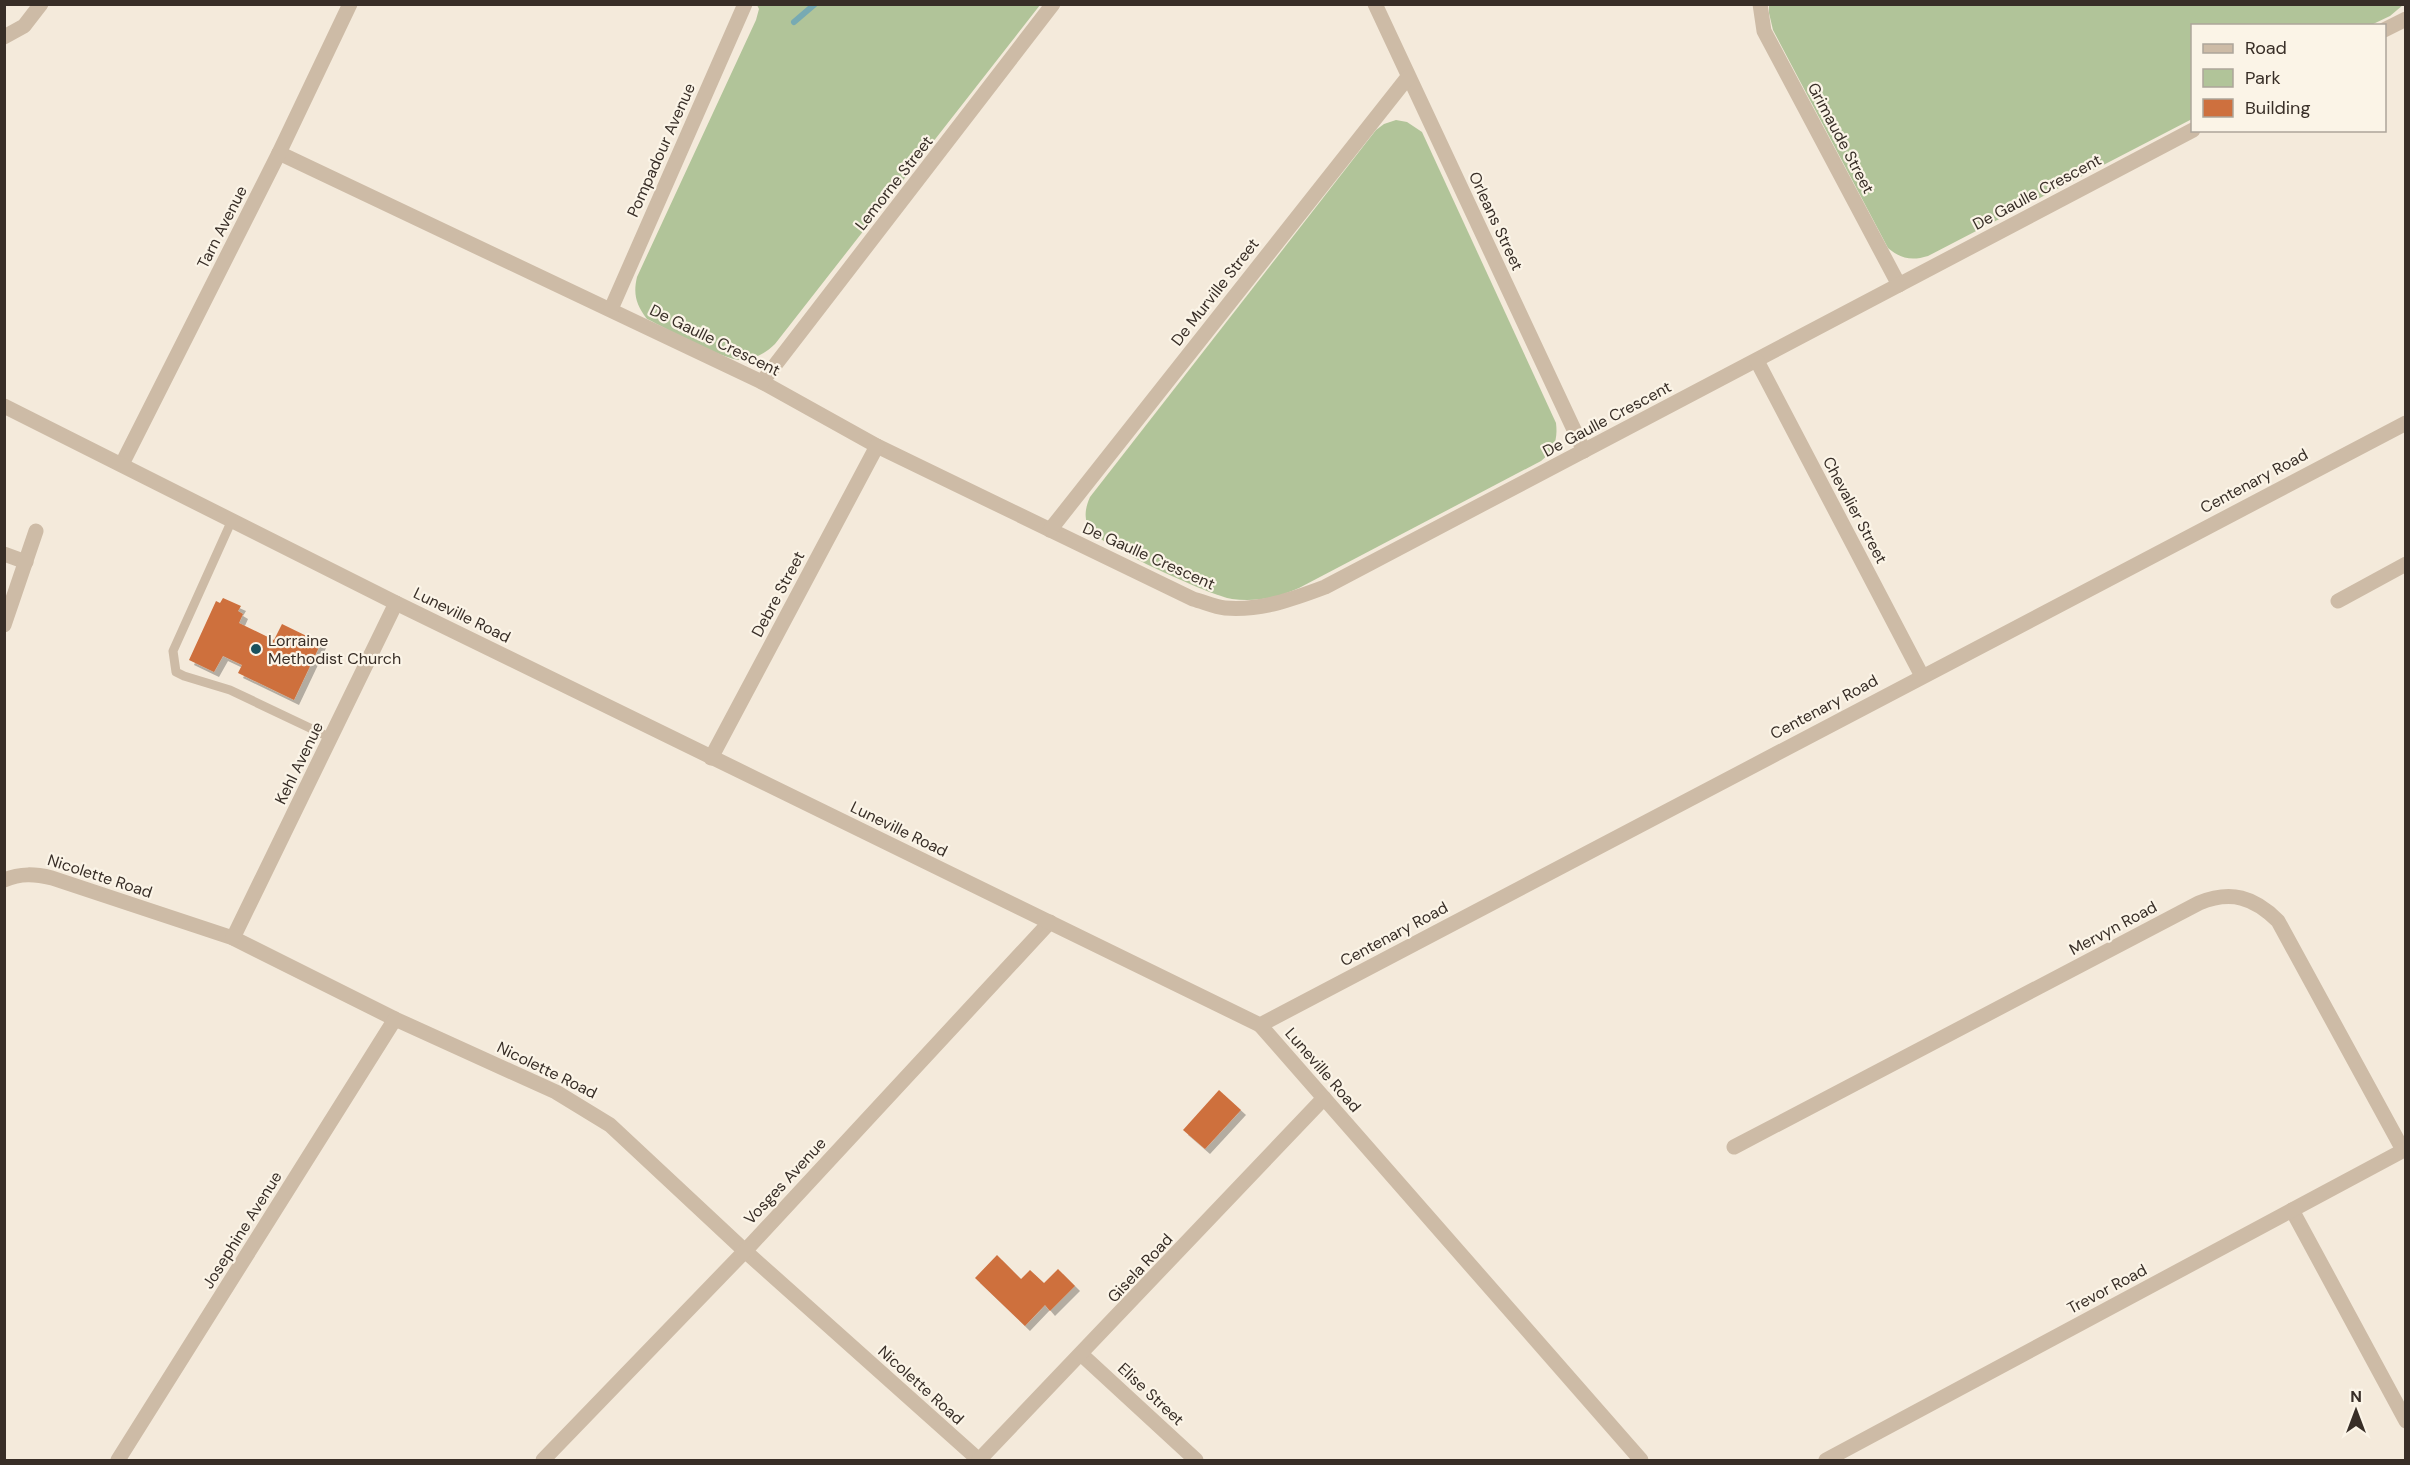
<svg xmlns="http://www.w3.org/2000/svg" width="2410" height="1465" font-family="'DM Sans',sans-serif">
	<defs>
		<filter id="shadow"><feDropShadow dx="5" dy="5" stdDeviation="0" flood-color="#0004"/></filter>
	</defs>
	<rect width="100%" height="100%" fill="#f4eadb"/>
	<!-- green -->
	<g fill="#b1c499">
		<path d="M1769,4L2403,5L2390,16L2371,25L2192,26V119L1928,256C1912,261 1901,259 1888,248L1773,30L1769,13Z"/>
		<path d="M757,5H1040L775,344C766,353 755,359 742,360C722,360 668,329 647,319C636,305 633,294 637,277L756,20L759,9Z"/>
		<path d="M1396,120L1407,122L1422,132L1556,423C1558,440 1554,450 1541,461L1299,588C1277,598 1255,602 1232,599C1211,596 1102,546 1091,531C1083,520 1085,508 1090,497L1376,130L1384,124Z"/>
	</g>
	<g fill="none" stroke-linecap="round" stroke-linejoin="round">
		<!-- stream -->
		<path stroke="#77aab3" stroke-width="6" d="M794,22L815,4"/>
	</g>
	<!-- building -->
	<g fill="#ce703e" filter="url(#shadow)">
		<path d="M223,598L241,606L238,611L243,614L239,623L274,640L282,624L321,643L294,700L238,673L242,665L223,656L214,672L189,660L216,601L220,603Z"/>
		<path d="M1219,1090L1241,1110L1205,1149L1183,1130Z"/>
		<path d="M997,1255L1021,1279L1030,1270L1044,1283L1058,1269L1075,1286L1050,1311L1045,1305L1025,1326L975,1278Z"/>
	</g>
	<g fill="none" stroke-linecap="round" stroke-linejoin="round">
		<!-- service -->
		<path stroke="#cdbba6" stroke-width="9" d="M232,520L173,651L176,672L184,676L230,690L331,738"/>
		<!-- minor -->
		<g stroke="#cdbba6" stroke-width="15">
			<path d="M1375,4L1584,451"/>
			<path d="M1760,4L1764,31L1899,285"/>
			<path d="M2384,30L2406,19"/>
			<path d="M4,37L24,26L41,4"/>
			<path d="M279,153L762,382L877,446L1193,599C1204,602 1215,607 1225,608C1261,611 1293,599 1325,587L2193,130"/>
			<path d="M611,309L745,4"/>
			<path d="M1757,361L1922,676"/>
			<path d="M762,382L1053,4"/>
			<path d="M122,464L279,153L350,4"/>
			<path d="M1050,530L1408,77"/>
			<path d="M4,554L26,562"/>
			<path d="M2338,601L2406,564"/>
			<path d="M4,625L36,531"/>
			<path d="M711,758L877,446"/>
			<path d="M4,880C21,873 35,874 52,878L233,938L395,1019L556,1092L610,1125L745,1251L979,1460"/>
			<path d="M233,938L396,603"/>
			<path d="M1260,1025L1641,1460"/>
			<path d="M1734,1147L2199,903C2231,890 2254,897 2278,921L2403,1150"/>
			<path d="M2292,1210L2406,1421"/>
			<path d="M1082,1355L1196,1460"/>
			<path d="M118,1460L395,1019"/>
			<path d="M543,1460L745,1251L1050,922"/>
			<path d="M979,1460L1324,1098"/>
			<path d="M1826,1460L2406,1149"/>
		</g>
		<!-- tertiary -->
		<path stroke="#cdbba6" stroke-width="15" d="M4,406L396,603L1260,1025L2406,423"/>
	</g>
	<!-- markers -->
	<circle fill="#1a515d" stroke="#fbf4e7" stroke-width="2" cx="256" cy="649" r="6"/>
	<g text-anchor="middle" dominant-baseline="central" stroke-width="4.5" stroke-linejoin="round" paint-order="stroke">
		<!-- street labels -->
		<g font-size="16" fill="#382e27" stroke="#fbf4e7">
			<text transform="translate(1841 138) rotate(62)">Grimaude Street</text>
			<text transform="translate(661 150) rotate(-66)">Pompadour Avenue</text>
			<text transform="translate(894 183) rotate(-52)">Lemorne Street</text>
			<text transform="translate(2037 192) rotate(-28)">De Gaulle Crescent</text>
			<text transform="translate(1496 221) rotate(65)">Orleans Street</text>
			<text transform="translate(222 227) rotate(-63)">Tarn Avenue</text>
			<text transform="translate(1215 292) rotate(-52)">De Murville Street</text>
			<text transform="translate(715 340) rotate(26)">De Gaulle Crescent</text>
			<text transform="translate(1607 419) rotate(-28)">De Gaulle Crescent</text>
			<text transform="translate(2254 481) rotate(-28)">Centenary Road</text>
			<text transform="translate(1855 510) rotate(62)">Chevalier Street</text>
			<text transform="translate(1149 556) rotate(24)">De Gaulle Crescent</text>
			<text transform="translate(778 594) rotate(-62)">Debre Street</text>
			<text transform="translate(462 615) rotate(26)">Luneville Road</text>
			<text transform="translate(1824 707) rotate(-28)">Centenary Road</text>
			<text transform="translate(299 763) rotate(-64)">Kehl Avenue</text>
			<text transform="translate(899 829) rotate(26)">Luneville Road</text>
			<text transform="translate(100 876) rotate(18)">Nicolette Road</text>
			<text transform="translate(2113 928) rotate(-28)">Mervyn Road</text>
			<text transform="translate(1394 934) rotate(-28)">Centenary Road</text>
			<text transform="translate(547 1070) rotate(26)">Nicolette Road</text>
			<text transform="translate(1323 1070) rotate(49)">Luneville Road</text>
			<text transform="translate(785 1181) rotate(-47)">Vosges Avenue</text>
			<text transform="translate(242 1230) rotate(-58)">Josephine Avenue</text>
			<text transform="translate(1140 1268) rotate(-47)">Gisela Road</text>
			<text transform="translate(2107 1289) rotate(-28)">Trevor Road</text>
			<text transform="translate(921 1385) rotate(42)">Nicolette Road</text>
			<text transform="translate(1151 1394) rotate(43)">Elise Street</text>
		</g>
		<!-- poi labels -->
		<g font-size="16" fill="#382e27" stroke="#fbf4e7" text-anchor="start">
			<text x="268" y="640">Lorraine<tspan x="268" dy="18">Methodist Church</tspan></text>
		</g>
	</g>
	<!-- border -->
	<rect width="2410" height="1465" fill="none" stroke="#382e27" stroke-width="12"/>
	<!-- legend -->
	<rect x="2191" y="24" width="195" height="108" fill="#fbf4e7" stroke="#ada59a" stroke-width="1.5"/>
	<rect x="2203" y="44" width="30" height="9" fill="#cdbba6" stroke="#ada59a" stroke-width="1.5"/>
	<text x="2245" y="54" font-size="18" fill="#382e27">Road</text>
	<rect x="2203" y="69" width="30" height="18" fill="#b1c499" stroke="#ada59a" stroke-width="1.5"/>
	<text x="2245" y="84" font-size="18" fill="#382e27">Park</text>
	<rect x="2203" y="99" width="30" height="18" fill="#ce703e" stroke="#ada59a" stroke-width="1.5"/>
	<text x="2245" y="114" font-size="18" fill="#382e27">Building</text>
	<!-- north arrow -->
	<g transform="translate(2356 1411)" stroke="#fbf4e7" stroke-width="4.5" paint-order="stroke">
	<path d="M0-4.5L10 22L0 15L-10 22Z" fill="#382e27"/>
	<text y="-9" font-size="16" font-weight="bold" text-anchor="middle" fill="#382e27">N</text>
	</g>
</svg>
